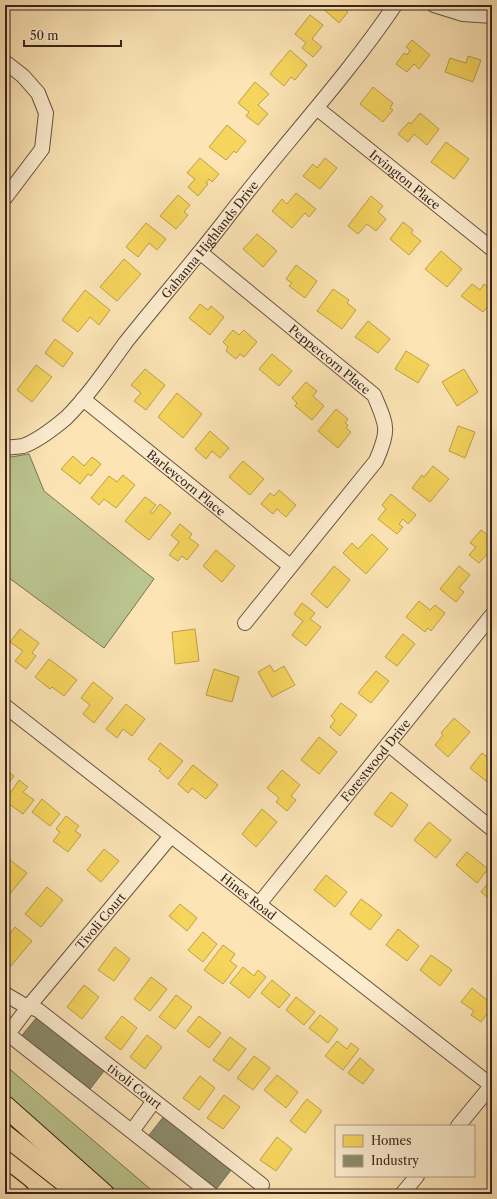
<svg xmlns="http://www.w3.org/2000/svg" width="497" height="1199" font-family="'Libre Caslon Text',serif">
	<rect width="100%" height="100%" fill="#fce4b5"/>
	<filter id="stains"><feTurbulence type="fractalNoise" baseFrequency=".005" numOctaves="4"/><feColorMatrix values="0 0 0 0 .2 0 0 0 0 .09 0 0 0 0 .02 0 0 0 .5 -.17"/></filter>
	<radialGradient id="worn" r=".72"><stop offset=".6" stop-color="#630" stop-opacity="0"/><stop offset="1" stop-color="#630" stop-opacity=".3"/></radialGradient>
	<!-- green -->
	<g fill="#bbc590" stroke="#7a7456">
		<path d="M29,454L44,491L154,579L104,648L5,575V458Z"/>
		<path d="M5,1065L156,1194H120L5,1093Z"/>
	</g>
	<!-- homes -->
	<g fill="#f6d55c" stroke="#bda048">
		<path d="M319,5H347L344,9L348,12L339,23Z"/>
		<path d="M310,15L323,25L312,39L322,47L313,57L302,48L306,43L295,34Z"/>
		<path d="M412,40L430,55L419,69L414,64L407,72L396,64L404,53L407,55L410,50L406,47Z"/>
		<path d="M290,50L307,65L295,80L291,77L284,86L270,74Z"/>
		<path d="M468,56L481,60L473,82L445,72L450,58L466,63Z"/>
		<path d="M255,82L269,94L258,105L268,114L258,125L246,116L249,112L238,103Z"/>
		<path d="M373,87L393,103L390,108L393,110L383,122L360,104Z"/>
		<path d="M420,113L439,129L427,145L414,134L408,142L398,134L409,122L411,124Z"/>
		<path d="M227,125L246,141L236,153L234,151L226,160L209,147Z"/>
		<path d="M446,142L469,159L454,179L431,162Z"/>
		<path d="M200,158L219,174L212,182L209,179L206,183L208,184L198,196L188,187L195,179L187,173Z"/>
		<path d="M325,158L337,168L320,189L303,176L313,164L317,168Z"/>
		<path d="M296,193L316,209L309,217L305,213L292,228L272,211L282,199L287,204Z"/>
		<path d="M178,195L190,205L184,212L188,215L176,229L160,216Z"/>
		<path d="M371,196L383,206L378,212L386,219L376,231L367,224L358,234L348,226Z"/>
		<path d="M403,222L413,230L411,233L421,241L409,255L390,239Z"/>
		<path d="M146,223L166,239L157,250L149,243L138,257L126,247Z"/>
		<path d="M257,234L277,251L263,267L243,249Z"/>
		<path d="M441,251L462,269L447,287L425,269Z"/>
		<path d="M124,259L141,274L117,301L100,287Z"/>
		<path d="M296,265L317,281L305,298L289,286L292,283L286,279Z"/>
		<path d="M472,284L480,290L484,284L492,291V302L483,312L461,296Z"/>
		<path d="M333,289L349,300L347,303L356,310L342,329L317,311Z"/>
		<path d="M85,290L110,310L99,325L90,317L78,332L62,320Z"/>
		<path d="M200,304L208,310L211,306L224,317L210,335L189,318Z"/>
		<path d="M368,321L390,339L378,353L355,337Z"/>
		<path d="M233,330L239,335L244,330L257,342L244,357L240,354L236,359L226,351L228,347L223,342Z"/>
		<path d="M55,339L73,353L63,367L45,353Z"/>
		<path d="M406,351L429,365L418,383L395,369Z"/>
		<path d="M272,354L292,371L279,386L259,369Z"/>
		<path d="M36,365L52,377L32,402L17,390Z"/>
		<path d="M145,369L165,385L146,410L134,401L141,393L131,385Z"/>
		<path d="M464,369L478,392L457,406L442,382Z"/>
		<path d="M306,382L317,391L313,396L324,406L312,420L295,406L297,403L292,398Z"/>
		<path d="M177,393L202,414L183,438L158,417Z"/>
		<path d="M336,409L348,419L345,423L348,425L346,428L351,432L338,448L318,431Z"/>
		<path d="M458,426L475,432L465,458L449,451Z"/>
		<path d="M210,431L229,448L220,458L212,451L206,459L195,449Z"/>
		<path d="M73,456L84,466L92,457L101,464L91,476L88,474L80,484L61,469Z"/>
		<path d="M243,461L264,479L250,495L229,477Z"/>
		<path d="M433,466L449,479L430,502L412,488L422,475L424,477Z"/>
		<path d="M123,475L135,485L116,508L104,499L99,505L91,498L109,476L117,482Z"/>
		<path d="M279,490L296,505L286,517L277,509L273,514L261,504L270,493L274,496Z"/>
		<path d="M391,494L416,515L408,524L403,519L399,524L403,527L397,534L378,519L386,509L382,505Z"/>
		<path d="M145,497L156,505L150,512L152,514L160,504L171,513L149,540L125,521Z"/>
		<path d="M180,524L192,534L189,538L199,545L187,560L182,556L178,561L169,555L179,542L171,535Z"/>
		<path d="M481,530L492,538V556L488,553L479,563L469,555L476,547L470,543Z"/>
		<path d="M372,534L388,549L366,574L343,553L352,543L358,549Z"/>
		<path d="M216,550L235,566L222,582L203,566Z"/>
		<path d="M334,566L350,580L327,608L311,594Z"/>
		<path d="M459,566L470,575L459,588L464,592L456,602L440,589Z"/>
		<path d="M419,601L430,610L435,605L445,613L431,631L428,628L425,632L406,617Z"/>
		<path d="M302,603L315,613L310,619L321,627L306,646L292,635L303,621L294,614Z"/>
		<path d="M20,629L39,643L32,653L36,656L26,669L15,661L23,651L10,642Z"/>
		<path d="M195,629L199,661L175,664L172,632Z"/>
		<path d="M403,634L415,644L397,666L385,657Z"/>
		<path d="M49,659L77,680L64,696L52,687L50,689L35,677Z"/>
		<path d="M270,665L274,672L284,666L295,685L272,697L258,672Z"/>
		<path d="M214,669L239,677L232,702L206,695Z"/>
		<path d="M376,671L389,681L371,703L358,693Z"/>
		<path d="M93,682L113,698L94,723L83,714L90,705L81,698Z"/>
		<path d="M341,703L357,715L340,736L330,727L335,720L331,716Z"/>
		<path d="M126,704L145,719L132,736L123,729L117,738L106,729Z"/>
		<path d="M454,718L470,732L448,757L435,745L443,735L441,733Z"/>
		<path d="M319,737L337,752L319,774L301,760Z"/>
		<path d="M160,743L183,761L168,779L159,771L161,769L148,759Z"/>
		<path d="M482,753L492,761V786L470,768Z"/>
		<path d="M193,765L218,785L206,799L192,788L188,793L178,784Z"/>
		<path d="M5,769L14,776L5,788Z"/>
		<path d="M282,770L300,785L291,796L296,800L287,811L276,802L279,798L267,788Z"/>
		<path d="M19,780L28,787L23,792L34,800L23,814L5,801Z"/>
		<path d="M391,792L408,805L392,827L374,814Z"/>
		<path d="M42,799L60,814L50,826L32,812Z"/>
		<path d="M262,809L277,822L256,847L242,834Z"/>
		<path d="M66,816L79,826L75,831L81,835L68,852L53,841L60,832L56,829Z"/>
		<path d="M429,822L451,840L436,858L414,840Z"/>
		<path d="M104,849L119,861L101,882L87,870Z"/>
		<path d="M467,852L488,869L477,883L456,865Z"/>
		<path d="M10,860L27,873L5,900V866Z"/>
		<path d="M326,875L347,892L335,907L314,890Z"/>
		<path d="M492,878V901L481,892Z"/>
		<path d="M47,887L63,900L41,927L25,914Z"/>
		<path d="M361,899L382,915L370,930L350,914Z"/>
		<path d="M180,904L197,918L187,931L169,916Z"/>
		<path d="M15,927L32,941L9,968L5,964V940Z"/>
		<path d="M398,929L419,946L407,961L386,945Z"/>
		<path d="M203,932L217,944L203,962L188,950Z"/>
		<path d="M223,945L235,954L230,961L237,966L223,984L204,970Z"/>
		<path d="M115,947L130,959L114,981L98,970Z"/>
		<path d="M431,955L452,970L440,986L420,970Z"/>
		<path d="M243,967L254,976L258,970L266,977L249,998L230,983Z"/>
		<path d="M151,977L167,989L150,1011L134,999Z"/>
		<path d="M272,980L290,995L279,1008L261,993Z"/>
		<path d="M84,985L99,997L82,1019L67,1007Z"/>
		<path d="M472,988L492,1004V1007L481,1022L471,1015L474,1011L461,1002Z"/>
		<path d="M176,995L192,1007L175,1029L159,1017Z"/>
		<path d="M296,997L315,1012L304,1025L286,1010Z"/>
		<path d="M320,1015L338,1029L328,1043L309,1028Z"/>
		<path d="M122,1016L137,1028L121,1050L105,1038Z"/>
		<path d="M199,1016L221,1033L209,1048L187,1031Z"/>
		<path d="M147,1035L162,1047L145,1069L130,1057Z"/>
		<path d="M230,1037L246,1049L229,1071L213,1060Z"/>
		<path d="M337,1041L347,1049L351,1043L359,1049L343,1070L325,1056Z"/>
		<path d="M254,1056L270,1068L253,1090L237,1078Z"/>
		<path d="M360,1058L374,1070L363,1084L348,1073Z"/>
		<path d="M277,1075L298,1092L286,1108L264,1090Z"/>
		<path d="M200,1076L215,1088L199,1110L183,1098Z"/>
		<path d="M224,1095L240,1107L223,1129L207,1118Z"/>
		<path d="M307,1099L322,1111L305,1133L290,1121Z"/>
		<path d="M277,1137L292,1149L276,1171L260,1160Z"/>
	</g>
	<!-- industry -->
	<g fill="#8c8c6e" stroke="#736c55">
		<path d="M37,1017L104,1071L87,1093L19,1039Z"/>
		<path d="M164,1116L231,1170L214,1192L146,1139Z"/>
	</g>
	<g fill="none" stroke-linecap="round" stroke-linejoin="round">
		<!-- minor casing -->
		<g stroke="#6a5342" stroke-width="16">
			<g id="minor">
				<path d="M434,5L463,14L492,16"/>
				<path d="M5,62L23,76L38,93L46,113L42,149L5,198"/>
				<path id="s1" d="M318,109L492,249"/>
				<path id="s2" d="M201,253L374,395C387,426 390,429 376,461L245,623"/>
				<path id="s3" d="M83,399L290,566"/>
				<path id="s4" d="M5,448C11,447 17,447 23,446C38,441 54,428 66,418C89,395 107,368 126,342C158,302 192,263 223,223C279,149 343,82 395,5"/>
				<path id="s5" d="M5,706L492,1086"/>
				<path d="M388,744L492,829"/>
				<path id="s6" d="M259,904L492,615"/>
				<path id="s7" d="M5,994L22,1004L38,1010L262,1185"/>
				<path id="s8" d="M5,1033L8,1034L29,1006L171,836"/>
				<path d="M8,1034L211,1194"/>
				<path d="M458,1126L491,1086"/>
				<path d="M132,1131L154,1101"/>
				<path d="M402,1194L417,1176"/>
			</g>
		</g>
		<!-- highway casing -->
		<g stroke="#39231b" stroke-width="22">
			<g id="highway">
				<path d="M5,1106L104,1194"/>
				<path d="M5,1135L80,1194"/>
				<path d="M5,1183L19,1194"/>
			</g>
		</g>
		<!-- minor -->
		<use href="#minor" stroke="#fdedcf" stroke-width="14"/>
		<!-- highway -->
		<use href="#highway" stroke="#fce4b5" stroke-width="20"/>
	</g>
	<g text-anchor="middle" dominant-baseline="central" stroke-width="4" stroke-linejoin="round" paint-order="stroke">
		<!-- street labels -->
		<g font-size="12" fill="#39231b" stroke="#fdedcf">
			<text stroke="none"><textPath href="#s1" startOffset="112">Irvington Place</textPath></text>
			<text stroke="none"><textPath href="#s4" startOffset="299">Gahanna Highlands Drive</textPath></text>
			<text stroke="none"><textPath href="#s2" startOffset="167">Peppercorn Place</textPath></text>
			<text stroke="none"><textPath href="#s3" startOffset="133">Barleycorn Place</textPath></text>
			<text stroke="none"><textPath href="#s6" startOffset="185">Forestwood Drive</textPath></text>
			<text stroke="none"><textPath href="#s5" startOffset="309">Hines Road</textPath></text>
			<text stroke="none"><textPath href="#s8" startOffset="149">Tivoli Court</textPath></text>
			<text stroke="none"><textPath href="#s7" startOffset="160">tivoli Court</textPath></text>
		</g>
	</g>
	<!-- margin -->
	<rect width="497" height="1199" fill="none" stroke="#fce4b5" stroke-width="20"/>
	<rect x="6" y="6" width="485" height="1187" fill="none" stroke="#39231b" stroke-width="2"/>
	<rect x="10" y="10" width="477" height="1179" fill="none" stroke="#39231b"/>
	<!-- legend -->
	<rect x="335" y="1125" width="140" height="52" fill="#fdedcf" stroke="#af9c87"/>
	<rect x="343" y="1135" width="20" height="12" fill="#f6d55c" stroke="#af9c87"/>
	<text x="371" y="1145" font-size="12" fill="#39231b">Homes</text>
	<rect x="343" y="1155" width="20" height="12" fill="#8c8c6e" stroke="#af9c87"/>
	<text x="371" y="1165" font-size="12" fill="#39231b">Industry</text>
	<!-- scale -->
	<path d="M24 40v6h97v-6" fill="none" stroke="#39231b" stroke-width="2"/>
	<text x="30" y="40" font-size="12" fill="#39231b" stroke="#fdedcf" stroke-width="3" paint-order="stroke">50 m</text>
	<rect width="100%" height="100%" filter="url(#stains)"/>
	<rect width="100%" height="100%" fill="url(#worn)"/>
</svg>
